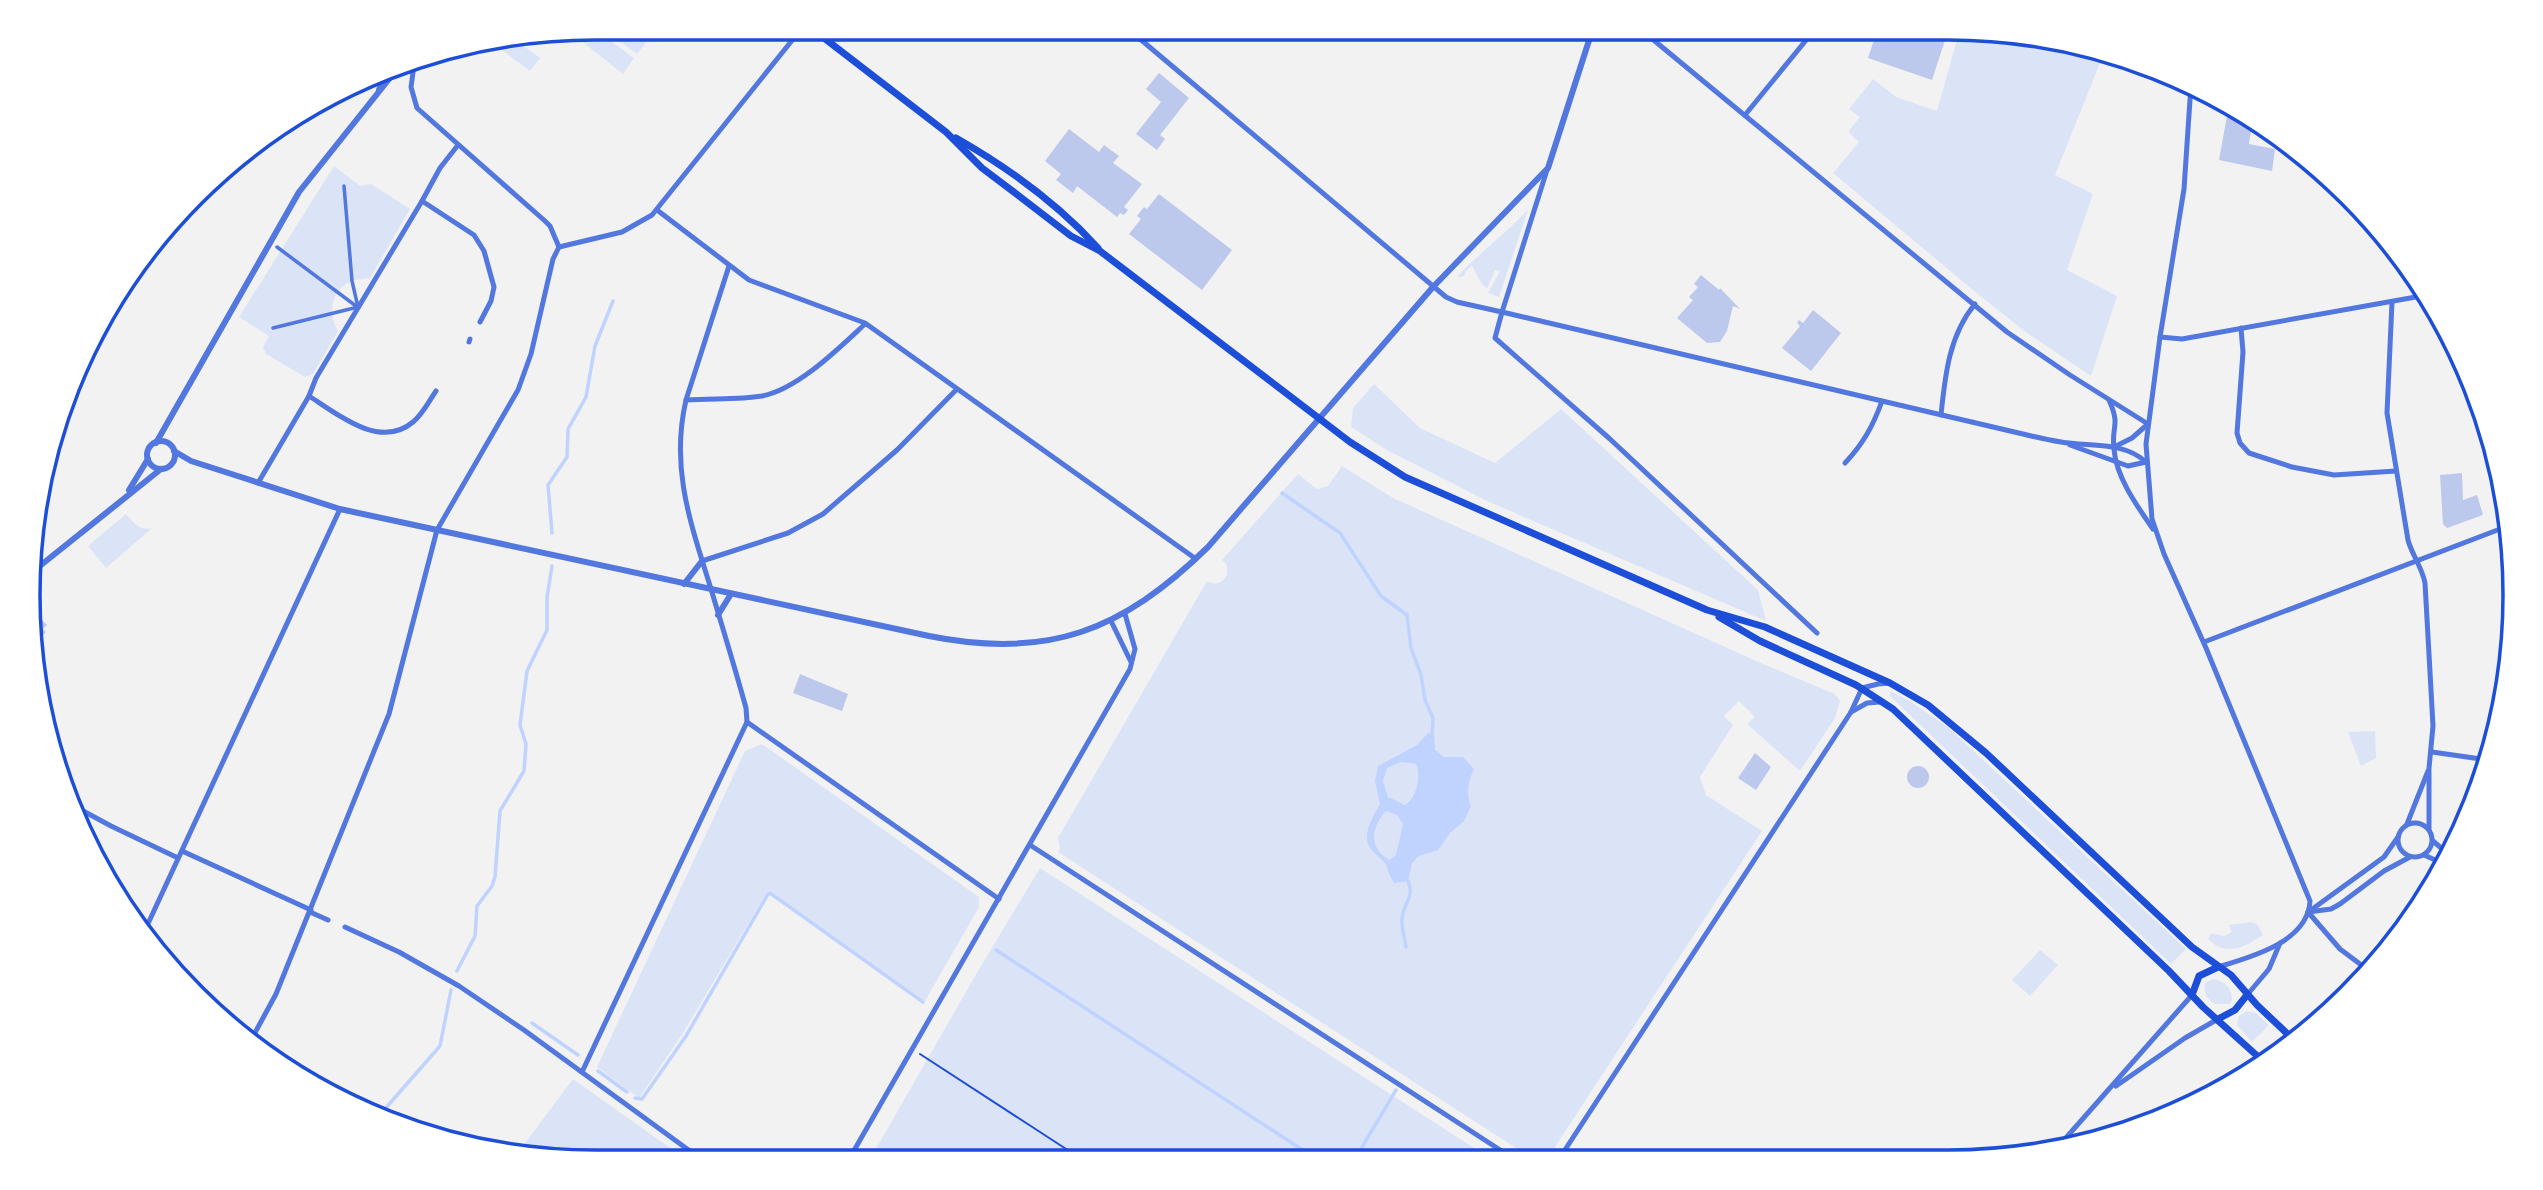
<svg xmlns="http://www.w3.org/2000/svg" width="2543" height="1190" font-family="Poppins,sans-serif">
	<rect width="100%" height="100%" fill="#f2f2f2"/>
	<!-- green -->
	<g fill="#dbe4f7">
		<path d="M593,28L634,58L623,74L570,32Z"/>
		<path d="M602,28H647L653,33L637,54Z"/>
		<path d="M1960,29L2059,39L2104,53L2055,175L2093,194L2067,270L2117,296L2091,376L2027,333L1979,295L1833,173L1859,142L1848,132L1860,117L1849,109L1873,79L1896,97L1937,111Z"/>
		<path d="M517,41L540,58L530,71L495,45Z"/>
		<path d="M334,166L360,186L371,184L410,209L370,278C364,279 358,279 352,281C331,289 327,313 338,331L313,374L305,377L266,354L263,347L269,336L239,317Z"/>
		<path d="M1528,210L1499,297L1488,293L1500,271L1495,270L1487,289L1482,284L1472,266L1466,271L1464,276L1457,277C1479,253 1505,234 1528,210Z"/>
		<path d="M1374,384L1420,428L1495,463L1561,409L1758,590L1766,621L1487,501L1387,450L1351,427L1353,408Z"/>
		<path d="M1342,466L1393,498L1763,664L1835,694L1840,701L1835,718L1800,771L1747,724L1755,717L1739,701L1724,716L1733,725L1700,777L1706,795L1762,831L1547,1159H1533L1058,852L1060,849L1058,838L1207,581C1216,586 1222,583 1227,575V565L1222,560L1298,474L1317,489L1328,486Z"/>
		<path d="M126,514C134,523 139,531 152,528L106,568L88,546Z"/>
		<path d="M1890,691L1910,701L1949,728L2186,949L2171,964L1890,696Z"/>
		<path d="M2375,731L2376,758L2361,766L2348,732Z"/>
		<path d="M762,744L979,897V907L925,1001L770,891L767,892L683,1033L639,1098L597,1067L745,751Z"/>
		<path d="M1040,868L1491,1159L869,1161L975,976Z"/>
		<path d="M2252,922L2257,924L2263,935C2243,948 2227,957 2208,939L2211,933L2224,936L2232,932L2229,925Z"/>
		<path d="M2040,950L2058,965L2030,996L2012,980Z"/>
		<path d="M2213,979C2225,981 2232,988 2232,1000L2230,1004H2215C2207,999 2202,992 2206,982Z"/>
		<path d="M2247,1011L2256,1013L2269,1025L2252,1042L2237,1025L2239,1016Z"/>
		<path d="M573,1079L690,1162H595L517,1154Z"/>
	</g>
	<!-- water -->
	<g fill="#bfd3fe" fill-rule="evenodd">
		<path d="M139,264L107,336L64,403C76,363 110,294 139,264Z"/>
		<path d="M1428,733L1434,734L1435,750L1444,757H1463L1474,769C1468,781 1466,794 1471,806L1464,821L1450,833L1438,850L1419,856L1412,863L1408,881L1395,883C1389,878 1389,870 1385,863C1380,857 1373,853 1369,846C1362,833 1374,815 1380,804L1375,781L1378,766L1417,745ZM1401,762L1416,764C1422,775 1416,800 1405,805L1388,797L1383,781L1387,768ZM1386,811L1397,815L1403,824L1396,855L1389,860C1385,857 1379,853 1377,848C1370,837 1377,819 1386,811Z"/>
	</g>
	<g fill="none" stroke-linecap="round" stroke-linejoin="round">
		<!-- stream -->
		<g stroke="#bfd3fe" stroke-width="3.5">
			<path d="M1282,493L1340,533L1381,596L1407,615L1411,648L1421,675L1425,700L1433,718L1432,734"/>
			<path d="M552,533L548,485L567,457L568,429L586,397L595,346L613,301"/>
			<path d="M1406,947C1405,939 1401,927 1402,919C1403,903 1415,898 1408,881"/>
			<path d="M996,950L1318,1160"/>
			<path d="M457,971L475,936L477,906L492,886L495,877L500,811L524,771L526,744L520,725L527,671L547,630V597L552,566"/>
			<path d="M532,1023L578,1055"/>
			<path d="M598,1071L627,1092"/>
			<path d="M635,1098L642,1099L686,1036L768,894L770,893L923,1002"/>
			<path d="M377,1118L440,1046L451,990"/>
			<path d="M881,1152L895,1161"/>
			<path d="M1355,1159L1396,1090"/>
		</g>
	</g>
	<!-- building -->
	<g fill="#bdc9ec">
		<path d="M1878,28H1949L1932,80L1868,58Z"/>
		<path d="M1159,73L1189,98L1160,135L1165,139L1157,150L1136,134L1161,102L1146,89Z"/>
		<path d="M2229,105L2253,118L2249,144L2275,149L2272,171L2219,160Z"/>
		<path d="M1069,129L1099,152L1104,145L1119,156L1113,163L1142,184L1124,207L1128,210L1124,215L1120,213L1117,217L1077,186L1073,193L1056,180L1061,174L1045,161Z"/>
		<path d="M1159,194L1232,250L1202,290L1129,234L1141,219L1137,216L1144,207L1147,209Z"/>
		<path d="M1701,275L1719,290L1720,288L1740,309L1733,306L1727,331L1720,342L1707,343L1677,318L1693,300L1689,297L1698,287L1694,284Z"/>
		<path d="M1813,310L1841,333L1811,371L1782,348L1800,326L1797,323L1799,320L1803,323Z"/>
		<path d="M2462,473L2463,500L2477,495L2483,515L2447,528L2443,524L2440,475Z"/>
		<path d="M38,616L47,625L43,629L46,632L34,644V620Z"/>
		<path d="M800,674L848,694L842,711L793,693Z"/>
		<path d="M1755,753L1771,767L1756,790L1738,778Z"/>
		<circle cx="1918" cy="777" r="11"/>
	</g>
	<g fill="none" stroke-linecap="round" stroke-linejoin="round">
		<!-- path -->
		<path stroke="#1d4ed8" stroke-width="2" d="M920,1054L1083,1160"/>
		<!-- pedestrian -->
		<g stroke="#5277de" stroke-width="3.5">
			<path d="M344,186L352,281L358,307"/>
			<path d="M277,247L356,306"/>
			<path d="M273,328L358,307"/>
		</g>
		<!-- minor -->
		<g stroke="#5277de" stroke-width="5">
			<path d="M1127,28L1446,297L1457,302L1502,312L1495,338L1610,439L1817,633"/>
			<path d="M1639,28L2007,332L2070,375L2148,424"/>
			<path d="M415,58L411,87L417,108L545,221L550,226L559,247"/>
			<path d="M2191,85L2184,189L2160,337L2146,444L2152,519L2164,554L2206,648L2310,901C2308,942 2251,957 2218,967"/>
			<path d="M1745,115L1816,28"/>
			<path d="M1547,170L1502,312L2023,434C2035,437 2048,440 2061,442C2090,447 2123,441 2146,462"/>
			<path d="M422,201L440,168L458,145"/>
			<path d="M657,210L749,280L865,323L1196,559"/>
			<path d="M559,247L622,232L652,215L802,28"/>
			<path d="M2392,302L2387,413L2408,540C2412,555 2422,567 2425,583L2433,726L2429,768V829"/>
			<path d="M2241,328L2243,352L2237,433L2240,443L2249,453L2292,467L2334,475L2396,471"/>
			<path d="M2160,337L2182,339L2427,295"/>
			<path d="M469,342L470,339"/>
			<path d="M309,396C337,414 380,450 413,422C423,414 429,401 436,391"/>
			<path d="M686,400C711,398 738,400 762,396C798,389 839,348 865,324"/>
			<path d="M2109,400C2121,427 2111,425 2114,449C2116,477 2137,506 2153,529"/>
			<path d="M1941,415C1945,376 1949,335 1975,304"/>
			<path d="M2070,445L2128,466L2146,462"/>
			<path d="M2116,446L2132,438L2148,424"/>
			<path d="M1845,463C1863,444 1873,426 1882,401"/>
			<path d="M258,483L309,396L316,378L422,201L474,235L484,251L494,287L491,301L480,322"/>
			<path d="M702,561L788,533L823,514L897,450L957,389"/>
			<path d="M1111,621L1131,662"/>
			<path d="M2204,642L2508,526"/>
			<path d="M1851,712L1867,703L1880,702"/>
			<path d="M747,722L999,899"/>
			<path d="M2432,752L2488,760"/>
			<path d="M74,806L111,826L178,858"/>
			<circle cx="2415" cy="840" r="17"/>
			<path d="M2407,824L2428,771"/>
			<path d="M2433,841L2448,854"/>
			<path d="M1030,845L1514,1159"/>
			<path d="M182,851L311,910"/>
			<path d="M2424,855L2442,863"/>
			<path d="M2311,910L2384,857L2398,837"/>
			<path d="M310,912L328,920"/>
			<path d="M2308,912L2331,909L2340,904L2384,871L2410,857"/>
			<path d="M2308,912L2340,949L2368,970"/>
			<path d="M345,927L399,952L459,986L524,1030L705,1162"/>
			<path d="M146,928L340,509"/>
			<path d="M2247,995L2269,969L2280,943"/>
			<path d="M250,1042L276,994L389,714L437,530L518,390L531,354L553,259L559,247"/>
			<path d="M582,1072L747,722L746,708C735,668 723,629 711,589C691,524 670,469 686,400L729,266"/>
			<path d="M2116,1086L2185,1038L2218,1019"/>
			<path d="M2057,1148L2192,995"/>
			<path d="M1559,1159L1851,712L1862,688L1878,684L1890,683"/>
			<path d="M848,1161L1130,669L1135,649L1125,614"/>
		</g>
		<!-- tertiary -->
		<g stroke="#5277de" stroke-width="6">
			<path d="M379,90L386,73"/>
			<circle cx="161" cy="455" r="14"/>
			<path d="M156,443L299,192L401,64"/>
			<path d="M174,451L191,461L340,509L929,636C1048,660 1122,631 1208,547L1433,287L1548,168L1593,28"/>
			<path d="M129,490L148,459"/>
			<path d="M36,569L161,469"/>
			<path d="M684,584L702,561"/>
			<path d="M718,615L731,594"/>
		</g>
		<!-- secondary -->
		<g stroke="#1d4ed8" stroke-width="7">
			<path d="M811,28L946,132L982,168L1019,196L1071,236L1100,251L1350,442L1405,477L1707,610L1765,627L1890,683L1928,705L1986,753L2192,947L2231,975L2257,1005L2296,1042"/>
			<path d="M956,138C1007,167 1058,204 1098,248"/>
			<path d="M1719,617L1760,641L1856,685L1893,709L2169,971L2203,1007L2264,1062"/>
			<path d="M2192,995L2199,976L2218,967"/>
			<path d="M2218,1019L2235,1010L2247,995"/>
		</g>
	</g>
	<!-- crop -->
	<path d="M0 0H2543V1190H0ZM595 40H1948A555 555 0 0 1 2503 595V595A555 555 0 0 1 1948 1150H595A555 555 0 0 1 40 595V595A555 555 0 0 1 595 40Z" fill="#fff" fill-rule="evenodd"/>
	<path fill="none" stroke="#1d4ed8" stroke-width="3.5" d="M595 40H1948A555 555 0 0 1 2503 595V595A555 555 0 0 1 1948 1150H595A555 555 0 0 1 40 595V595A555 555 0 0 1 595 40Z"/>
</svg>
